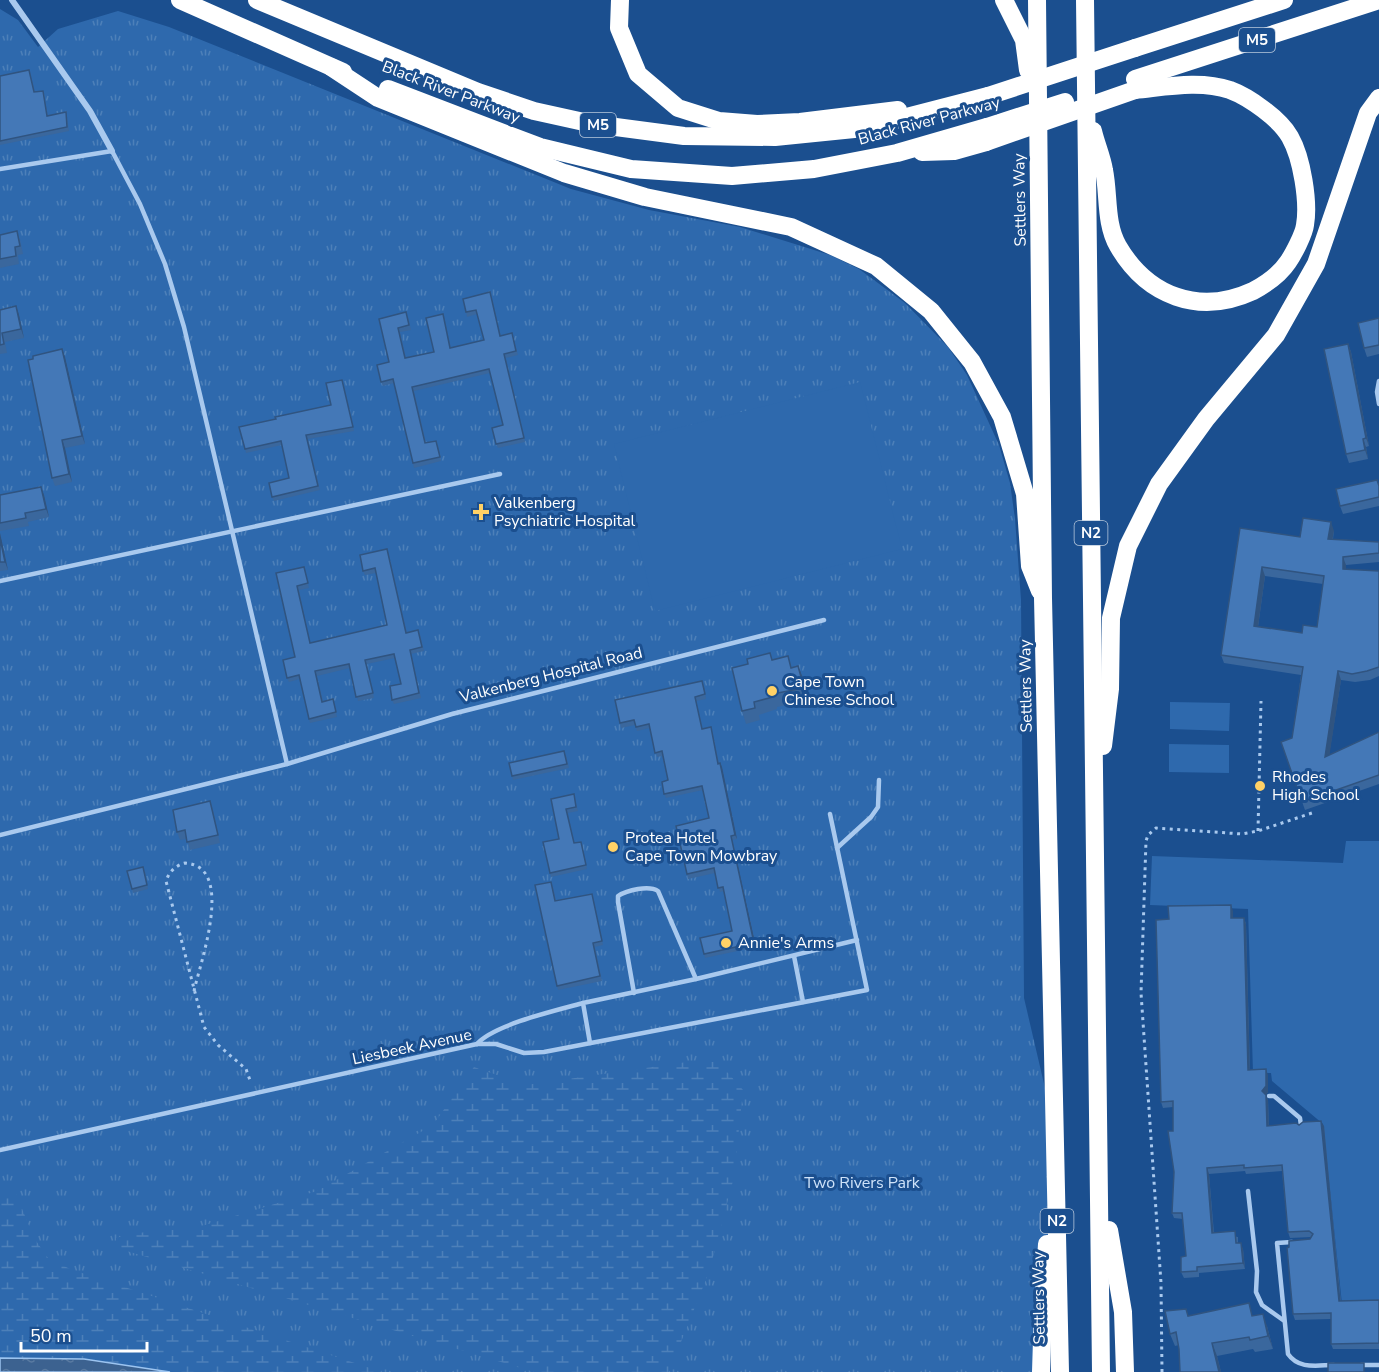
<svg xmlns="http://www.w3.org/2000/svg" width="1379" height="1372" font-family="'Nunito Sans',sans-serif">
	<defs>
		<pattern id="grass-tufts" width="24" height="20" patternUnits="userSpaceOnUse" patternTransform="scale(1.5)"><rect width="24" height="20" fill="#2e69ad"/><path d="M3 7l-1-3M5 7V3M7 7l1-3M15 17l-1-3M17 17v-4M19 17l1-3" fill="none" stroke="#4d80b9"/></pattern>
		<pattern id="wetland-marsh" width="20" height="14" patternUnits="userSpaceOnUse" patternTransform="scale(1.5)"><rect width="20" height="14" fill="#2e69ad"/><path d="M1 5h8M5 5V1M11 12h8M15 12V8" fill="none" stroke="#4d80b9"/></pattern>
		<pattern id="water-ripples" width="26" height="14" patternUnits="userSpaceOnUse" patternTransform="scale(1.5)"><rect width="26" height="14" fill="#3c6290"/><path d="M2 4q2-2 4 0t4 0M15 11q2-2 4 0t4 0" fill="none" stroke="#597aa1"/></pattern>
	</defs>
	<rect width="100%" height="100%" fill="#1b4f8f"/>
	<!-- grass -->
	<path fill="url(#grass-tufts)" d="M0,9L18,20L38,47L58,29L118,11L169,27L571,189L649,210L740,227L830,255L859,269L905,303L948,347L967,375L999,445L1010,483L1015,519L1021,600L1024,998L1055,1131L1043,1308L1041,1372H0Z"/>
	<!-- wetland -->
	<g fill="url(#wetland-marsh)">
		<path d="M715,1058L743,1090L734,1177L709,1272L669,1372H534L120,1249L116,1244V1238L129,1234L202,1226L317,1191L433,1125L474,1067L526,1085Z"/>
		<path d="M0,1186L16,1194L34,1238L48,1258L70,1269L382,1372H170L84,1359L0,1358Z"/>
	</g>
	<!-- garden -->
	<g fill="#2e69ad">
		<path d="M860,382L902,549L655,611L614,444Z"/>
		<path d="M1170,702L1230,703L1229,731L1170,729Z"/>
		<path d="M1169,744L1229,745V773L1169,772Z"/>
		<path d="M1346,841H1379V1304H1342L1323,1124L1272,1081L1271,1073H1253L1248,909L1150,905L1152,856L1343,863Z"/>
	</g>
	<!-- water -->
	<path fill="url(#water-ripples)" stroke="#9cc4f0" stroke-width="1.5" d="M0,1358L84,1359L170,1372H0Z"/>
	<g fill="none" stroke-linecap="round" stroke-linejoin="round">
		<!-- path -->
		<g stroke="#a9c9ee" stroke-width="3" stroke-dasharray="3 4.5" stroke-linecap="butt">
			<path d="M1258,831L1261,701"/>
			<path d="M194,991C200,963 236,866 185,863C176,865 169,872 166,881L204,1027L218,1045L246,1069L251,1083"/>
			<path d="M1162,1372L1161,1283L1141,993L1146,841L1148,835L1156,828L1242,834L1258,831L1312,813"/>
		</g>
		<!-- service -->
		<g stroke="#a9c9ee" stroke-width="4.5">
			<path d="M0,169L112,151L140,204L165,264L184,327L287,764"/>
			<path d="M1379,381L1377,392L1379,404"/>
			<path d="M0,581L500,474"/>
			<path d="M0,835L287,764L452,714L824,620"/>
			<path d="M837,848L871,817L878,807L879,780"/>
			<path d="M794,956L803,1002"/>
			<path d="M634,993L618,902V896C627,890 649,885 658,891L696,979"/>
			<path d="M590,1043L583,1003L696,979L857,940"/>
			<path d="M477,1044C493,1025 557,1010 583,1003"/>
			<path d="M1269,1096H1274L1300,1118L1301,1126"/>
			<path d="M0,1150L477,1044H496L524,1053L544,1052L867,990L830,814"/>
			<path d="M1248,1191L1257,1271L1256,1292L1262,1305L1283,1320"/>
			<path d="M1292,1242L1277,1243L1288,1354C1299,1370 1318,1365 1334,1365"/>
			<path d="M1361,1365H1379"/>
		</g>
		<!-- minor -->
		<path stroke="#a9c9ee" stroke-width="6" d="M12,0L90,111L112,151"/>
		<!-- motorway -->
		<g stroke="#fff" stroke-width="18">
			<path d="M180,0L343,72"/>
			<path d="M257,0L478,92L534,111L593,124L684,136L775,137L864,128L988,96"/>
			<path d="M620,0L619,28L638,74L678,108L719,121L757,124L800,122L898,110"/>
			<path d="M1004,0L1024,40L1028,70"/>
			<path d="M1037,0L1043,598L1060,1372"/>
			<path d="M1085,0L1101,1372"/>
			<path d="M1135,48L1284,0"/>
			<path d="M331,67L378,98L564,173L645,197L791,227L876,266L931,311L972,362L1002,417L1025,494L1030,566L1040,591"/>
			<path d="M1135,79L1379,0"/>
			<path d="M388,89L540,147L631,169L732,176L814,169L897,153L987,127"/>
			<path d="M1093,131C1096,144 1102,157 1104,170C1109,194 1105,224 1118,246C1147,296 1199,316 1253,291C1266,284 1280,274 1288,262C1293,255 1304,234 1305,225C1309,202 1302,158 1290,137C1280,119 1249,97 1230,90C1200,80 1166,87 1135,90"/>
			<path d="M922,152L954,151L986,142"/>
			<path d="M1103,746L1110,689L1111,618L1128,546L1159,484L1206,419L1276,335L1316,264L1368,113L1379,98"/>
			<path d="M1109,1230L1123,1312L1125,1372"/>
			<path d="M1041,1372L1043,1308L1047,1244"/>
		</g>
		<!-- motorway-bridge -->
		<g stroke="#fff" stroke-width="18">
			<path d="M988,96L1135,48"/>
			<path d="M987,127L1065,102"/>
			<path d="M986,142L1135,90"/>
		</g>
	</g>
	<!-- wall -->
	<g fill="#3a679d" fill-rule="evenodd">
		<path d="M29,70L35,92L43,91L48,116L66,112L67,117L69,131L0,145V76Z"/>
		<path d="M0,235L20,239L23,254L18,255L19,264L0,268Z"/>
		<path d="M491,297L501,336L513,337L518,355L506,358L525,442L498,448L496,444L503,425L490,373L414,391L426,443L438,445L441,461L414,468L394,383L383,386L381,382L389,362L379,319L408,317L411,330L400,332L406,358L434,352L443,314L451,348L484,340L477,314L467,317L466,312Z"/>
		<path d="M16,306L19,315L24,338L5,342L7,353L0,354V308V310Z"/>
		<path d="M1379,318V354L1367,357L1364,348Z"/>
		<path d="M1348,344L1351,352L1369,446L1366,447L1368,459L1349,463L1346,454Z"/>
		<path d="M62,349L65,357L85,444L65,448L72,482L55,486L52,478Z"/>
		<path d="M343,384L354,431L308,439L320,490L274,501L272,497L289,478L282,445L246,453L245,449L331,405Z"/>
		<path d="M1379,484V506L1343,514L1340,506Z"/>
		<path d="M0,495H44L49,517L28,522L29,526L0,531Z"/>
		<path d="M1240,528L1300,537L1334,531L1333,539L1379,542V562L1346,565V569L1379,571V676L1370,680L1355,682L1341,680L1329,755L1379,732V784L1305,810L1281,742L1292,738L1301,675L1224,663L1221,655ZM1265,576L1323,584L1317,627L1302,633L1258,627Z"/>
		<path d="M0,533L8,570L0,571Z"/>
		<path d="M387,549L407,633L420,634L424,651L411,654L421,698L394,704L392,700L401,684L395,658L367,664L374,698L358,701L350,668L317,676L323,701L333,699L337,717L310,723L300,679L289,682L287,678L295,657L276,573L304,567L309,588L299,590L310,643L387,625L376,573L365,575L363,571Z"/>
		<path d="M772,660L792,667L798,666L803,678L808,700L777,707V709L759,715L760,720L746,724L742,711Z"/>
		<path d="M704,686L706,699L696,701L702,729L711,727L719,763H720L722,767L737,839L732,840L756,947L705,958L704,954L732,931L724,891L720,892L715,873L688,879L687,874L709,818L703,790L666,798L664,794L668,780L662,756L657,757L650,728L637,731L635,725L621,728L620,723Z"/>
		<path d="M566,755L569,768L513,780L512,776Z"/>
		<path d="M575,798L578,811L568,813L574,843L581,842L587,869L551,877L550,873L559,839L551,799Z"/>
		<path d="M210,801L213,810L220,843L190,850L187,839L180,840L177,832Z"/>
		<path d="M145,871L148,889L133,893L132,889Z"/>
		<path d="M553,886L556,901L593,898L603,945L595,947L602,981L558,990L557,986Z"/>
		<path d="M1233,911V918H1244L1246,924L1250,1070L1268,1075V1092L1266,1094L1268,1100L1269,1126L1299,1125L1324,1126L1341,1301L1379,1300V1349H1333L1331,1344V1319L1295,1320L1293,1314L1289,1247L1310,1239L1312,1237L1290,1238L1288,1232L1282,1171L1246,1174L1245,1171L1209,1174L1214,1233L1238,1237V1243L1243,1249L1245,1269L1199,1273V1277L1184,1278L1181,1272L1186,1256L1183,1219L1174,1218L1172,1213L1174,1172L1173,1107L1163,1108L1161,1102L1169,919Z"/>
		<path d="M1254,1316L1267,1326L1273,1349L1255,1352L1253,1349L1217,1356L1221,1372H1180L1179,1345L1175,1346L1170,1334Z"/>
	</g>
	<!-- shaded-wall -->
	<g fill="#305480">
		<path d="M16,306L19,315L24,338L21,329Z"/>
		<path d="M1348,344L1351,352L1369,446L1366,438Z"/>
		<path d="M62,349L65,357L85,444L82,436Z"/>
		<path d="M1363,439L1366,447L1368,459L1365,450Z"/>
		<path d="M62,440L65,448L72,482L69,474Z"/>
		<path d="M41,487L44,495L49,517L46,509Z"/>
		<path d="M1331,522L1334,531L1331,547L1328,539Z"/>
		<path d="M0,533L8,570L5,562L0,538Z"/>
		<path d="M1343,557L1346,565V578L1343,569Z"/>
		<path d="M1262,567L1265,576L1257,634L1254,626Z"/>
		<path d="M798,666L803,678L808,700L804,688Z"/>
		<path d="M1338,671L1341,680L1328,765L1325,757Z"/>
		<path d="M720,763L722,767L737,839L735,835Z"/>
		<path d="M731,836L732,840L756,947L754,943Z"/>
		<path d="M1231,905L1233,911V924L1231,918Z"/>
		<path d="M1244,918L1246,924L1250,1076L1248,1070Z"/>
		<path d="M1266,1069L1268,1075V1092L1265,1097L1262,1091Z"/>
		<path d="M1266,1095L1268,1100L1269,1132L1267,1126Z"/>
		<path d="M1321,1121L1324,1126L1341,1306L1339,1301Z"/>
		<path d="M1207,1168L1209,1174L1214,1239L1212,1233Z"/>
		<path d="M1241,1243L1243,1249L1245,1269L1243,1263Z"/>
		<path d="M1263,1314L1267,1326L1273,1349L1268,1336Z"/>
		<path d="M1212,1343L1217,1356L1221,1372H1219Z"/>
	</g>
	<!-- building -->
	<g fill="#4478b7" stroke="#305480" stroke-width="1.5" fill-rule="evenodd">
		<path d="M29,70L34,92L43,91L47,116L66,112L67,127L0,141V76Z"/>
		<path d="M17,231L20,246L15,247L16,256L0,259V235Z"/>
		<path d="M490,292L500,336L512,333L516,351L504,354L524,438L496,444L492,428L503,425L489,369L412,387L425,443L436,441L440,457L413,463L393,379L381,382L377,365L389,362L379,319L406,312L409,325L398,328L405,358L434,352L426,318L443,314L450,348L484,340L476,310L466,312L463,299Z"/>
		<path d="M16,306L21,329L2,333L4,344L0,345V310Z"/>
		<path d="M1379,318V345L1364,348L1358,323Z"/>
		<path d="M1348,344L1366,438L1363,439L1365,450L1346,454L1324,349Z"/>
		<path d="M62,349L82,436L62,440L69,474L52,478L28,360L33,359V356Z"/>
		<path d="M342,380L353,427L306,435L318,486L272,497L269,483L289,478L281,441L245,449L239,427L276,419L275,417L331,405L326,383Z"/>
		<path d="M1377,480L1379,486V497L1340,506L1336,489Z"/>
		<path d="M41,487L46,509L25,513L26,518L0,523V495Z"/>
		<path d="M1303,518L1331,522L1328,539L1379,542V553L1343,557V569L1379,571V667L1367,671L1352,674L1338,671L1325,757L1379,732V775L1302,802L1281,742L1292,738L1303,667L1221,655L1240,528L1300,537ZM1262,567L1324,576L1317,627L1303,625L1302,633L1254,626Z"/>
		<path d="M0,538L5,562H0Z"/>
		<path d="M387,549L406,633L418,630L422,647L410,650L419,693L392,700L390,686L401,684L394,654L365,660L373,693L356,697L349,664L315,671L322,702L333,699L336,712L309,719L299,675L287,678L283,660L295,657L276,573L304,567L308,583L297,586L310,643L387,625L375,568L363,571L360,555Z"/>
		<path d="M770,653L772,660L788,656L791,668L798,666L804,688L772,694L773,697L754,702L755,708L742,711L732,668L748,664L747,659Z"/>
		<path d="M702,681L705,694L695,697L702,729L711,727L718,764L720,763L735,835L731,836L754,943L704,954L700,938L732,931L723,887L718,888L714,868L687,874L676,826L709,818L702,786L664,794L662,782L668,780L662,751L655,753L649,724L636,727L634,720L620,723L615,700Z"/>
		<path d="M564,751L567,764L512,776L509,763Z"/>
		<path d="M574,794L576,807L566,809L574,843L581,842L586,865L550,873L543,842L559,839L551,799Z"/>
		<path d="M210,801L218,835L187,842L185,830L177,832L173,810Z"/>
		<path d="M143,867L147,885L132,889L127,871Z"/>
		<path d="M551,882L555,901L592,894L602,941L593,943L600,976L557,986L535,885Z"/>
		<path d="M1231,905V918H1244L1248,1070L1266,1069V1086L1262,1091L1266,1095L1267,1126L1296,1123L1299,1125L1303,1122L1321,1121L1339,1301L1379,1300V1343L1331,1344V1313L1293,1314L1287,1248L1289,1247V1241L1310,1239L1313,1234L1309,1231L1288,1232L1282,1165L1244,1168V1165L1207,1168L1212,1233L1235,1231L1236,1243H1241L1243,1263L1197,1267V1271L1181,1272V1257L1186,1256L1182,1213H1172L1174,1172L1168,1131H1173V1101L1161,1102L1156,920L1169,919L1168,906Z"/>
		<path d="M1249,1303L1252,1316L1263,1314L1268,1336L1250,1340L1249,1337L1212,1343L1219,1372H1180L1179,1349L1176,1332L1170,1334L1165,1311L1186,1309L1188,1316Z"/>
		<rect x="1328" y="1363" width="36" height="9"/>
	</g>
	<!-- markers -->
	<g fill="#ffd166" stroke="#1b4f8f" stroke-width="2">
		<path d="M478 503h6v6h6v6h-6v6h-6v-6h-6v-6h6z"/>
		<circle cx="772" cy="691" r="6"/>
		<circle cx="1260" cy="786" r="6"/>
		<circle cx="613" cy="847" r="6"/>
		<circle cx="726" cy="943" r="6"/>
	</g>
	<g text-anchor="middle" dominant-baseline="central" stroke-width="6" stroke-linejoin="round" paint-order="stroke">
		<!-- shield labels -->
		<g fill="#1b4f8f" stroke="#bbcadd" stroke-width="1.5">
			<rect x="1239" y="28" width="36" height="24" rx="4.5"/>
			<rect x="580" y="113" width="36" height="24" rx="4.5"/>
			<rect x="1074.5" y="521" width="33" height="24" rx="4.5"/>
			<rect x="1040.5" y="1209" width="33" height="24" rx="4.5"/>
		</g>
		<g font-size="15" font-weight="bold" fill="#fff">
			<text x="1257" y="40">M5</text>
			<text x="598" y="125">M5</text>
			<text x="1091" y="533">N2</text>
			<text x="1057" y="1221">N2</text>
		</g>
		<!-- street labels -->
		<g font-size="16" fill="#fff" stroke="#1b4f8f">
			<text transform="translate(451 92) rotate(21)">Black River Parkway</text>
			<text transform="translate(929 121) rotate(-15)">Black River Parkway</text>
			<text transform="translate(1020 200) rotate(-91)">Settlers Way</text>
			<text transform="translate(551 675) rotate(-14)">Valkenberg Hospital Road</text>
			<text transform="translate(1026 686) rotate(-91)">Settlers Way</text>
			<text transform="translate(412 1047) rotate(-12)">Liesbeek Avenue</text>
			<text transform="translate(1039 1298) rotate(-91)">Settlers Way</text>
		</g>
		<!-- poi labels -->
		<g font-size="16" fill="#fff" stroke="#1b4f8f" text-anchor="start">
			<text x="494" y="503">Valkenberg<tspan x="494" dy="18">Psychiatric Hospital</tspan></text>
			<text x="784" y="682">Cape Town<tspan x="784" dy="18">Chinese School</tspan></text>
			<text x="1272" y="777">Rhodes<tspan x="1272" dy="18">High School</tspan></text>
			<text x="625" y="838">Protea Hotel<tspan x="625" dy="18">Cape Town Mowbray</tspan></text>
			<text x="738" y="943">Annie's Arms</text>
		</g>
		<!-- park labels -->
		<g font-size="16" fill="#cfe3fa" stroke="#1b4f8f">
			<text x="862" y="1183">Two Rivers Park</text>
		</g>
	</g>
	<!-- scale -->
	<path d="M21 1342v9h126v-9" fill="none" stroke="#ffffff" stroke-width="3"/>
	<text x="30" y="1342" font-size="18" fill="#ffffff" stroke="#1b4f8f" stroke-width="4.5" paint-order="stroke">50 m</text>
</svg>
